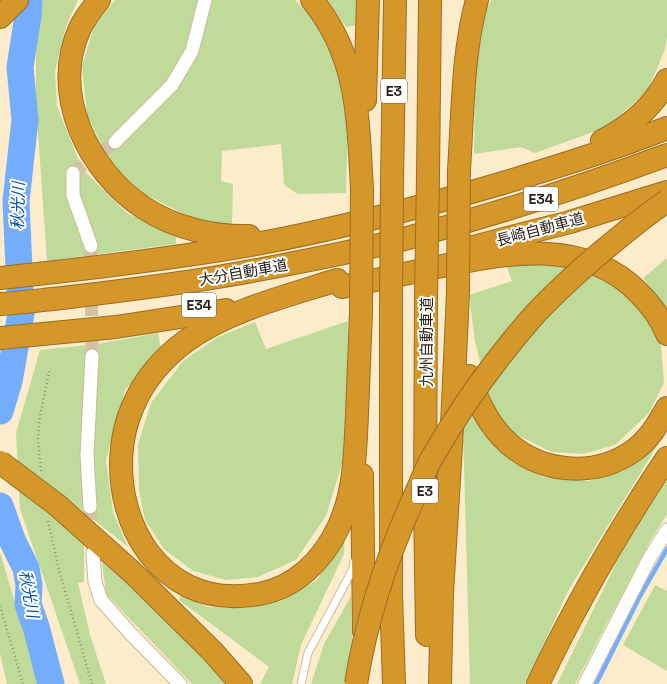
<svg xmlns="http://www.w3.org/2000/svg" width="667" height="684" font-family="'Space Grotesk','Noto Sans JP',sans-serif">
	<rect width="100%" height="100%" fill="#fdeccb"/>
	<!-- green -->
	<g fill="#c0da9a">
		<path d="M41,0H78L66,26L55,71L57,106L82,169L127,213L176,237V244L47,261L36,104V45Z"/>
		<path d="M115,0H295L317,24L338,70L348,122L346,193L298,194L284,185L281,144L222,151L221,181L233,184L232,225L194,219L144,194L110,163L87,115L82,66L94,27Z"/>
		<path d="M328,0H357V25L346,27Z"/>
		<path d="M491,0H667V38L665,49L648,90L607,127L535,153L521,147L474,154L475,77L485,14Z"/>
		<path d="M667,258V309L643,278Z"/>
		<path d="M506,265H561L608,281L644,311L661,346L664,383L649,413L615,445L583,454L551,452L512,432L490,401L475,342L469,295L512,281Z"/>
		<path d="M348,321L346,451L326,516L296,560L258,577L226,580L193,571L164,549L145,520L139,490L138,444L151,403L183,361L218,337L255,322L266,349Z"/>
		<path d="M158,333L161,350L125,390L106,460L113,512L128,547L53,487L54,515L84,542V582L78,583L90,635L106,684H80L20,509L16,433L40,350L97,344Z"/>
		<path d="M462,393L483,433L513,463L544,477L588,481L623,471L660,441L568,591L525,684H470Z"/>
		<path d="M667,481V514L649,543L575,684H557L628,539Z"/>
		<path d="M345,534L344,554L301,645L292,684H260L269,667L179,600L181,595L207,607L245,608L281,601L317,580Z"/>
		<path d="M0,552L39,684H7L0,653Z"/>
		<path d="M102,562L151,604L229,684H192L106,594Z"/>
		<path d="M655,585L667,591V671L623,645Z"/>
		<path d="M351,596L353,684H311L324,644Z"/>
	</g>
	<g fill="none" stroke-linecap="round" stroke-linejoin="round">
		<!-- stream -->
		<path stroke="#74adfc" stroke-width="4.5" d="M596,684L639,598L667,549"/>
		<!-- river -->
		<g stroke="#74adfc" stroke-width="27">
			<path d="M0,411L9,381L21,314L16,201L25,120L20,67L28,16L29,0"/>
			<path d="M0,506L13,542L26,568L29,585L28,604L36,627L51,684"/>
		</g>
		<!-- minor-tunnel -->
		<g stroke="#d2c3a7" stroke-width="13" stroke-dasharray="13 6" stroke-linecap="butt">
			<path d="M73,173L115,142"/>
			<path d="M91,246L92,356"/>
			<path d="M90,507L92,537"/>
		</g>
		<!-- service casing -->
		<g stroke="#caba9a" stroke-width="9">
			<path id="service" d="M301,684L308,653L353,569L354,562"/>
		</g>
		<!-- minor casing -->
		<g stroke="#caba9a" stroke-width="15">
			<g id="minor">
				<path d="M115,142L172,85L192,51L205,0"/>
				<path d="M73,173V195L91,246"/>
				<path d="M90,507L87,455L92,356"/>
				<path d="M93,553L95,582L101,600L130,633L180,684"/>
				<path d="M585,684L649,559L667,530"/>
			</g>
		</g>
		<!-- motorway casing -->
		<g stroke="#986e23" stroke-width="24">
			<g id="motorway">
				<path d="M99,0C92,9 85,18 80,28C50,94 88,171 144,208C175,228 213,237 249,236"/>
				<path d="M312,0C359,56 358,121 362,189"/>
				<path d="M0,17L17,0"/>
				<path d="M365,100L368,0"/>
				<path d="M602,141C629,127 653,107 667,80"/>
				<path d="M459,169C463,113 462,55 477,0"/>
				<path d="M428,176L430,0"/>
				<path d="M392,182L395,0"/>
				<path d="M473,247L570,222L667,192"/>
				<path d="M0,278C86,269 171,259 256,244C343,228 429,205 513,180C565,164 617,148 667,128"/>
				<path d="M337,280C287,296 229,310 186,341C163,358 144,380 133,406C106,467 125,555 188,586C210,597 235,598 259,594C295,588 323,560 338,528C355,493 355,453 357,415C358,381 360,346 361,312"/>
				<path d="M342,287C374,280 406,274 437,267C505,253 583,237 638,292C650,304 661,318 667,334"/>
				<path d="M426,299L425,502L427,635"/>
				<path d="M0,304C21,303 41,300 62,298C112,292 162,286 212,278C276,267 341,255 404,239C493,215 581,187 667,155"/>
				<path d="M391,307V595L394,684"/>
				<path d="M0,338L116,327L226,310"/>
				<path d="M469,376C476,398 486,420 502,437C536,473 593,479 633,451C649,440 658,424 667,408"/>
				<path d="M362,475L364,631"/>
				<path d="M57,505L133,573L213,652L241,684"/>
				<path d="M440,684L442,593L451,447L458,292"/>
				<path d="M538,684C575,605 619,530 667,458"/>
			</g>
		</g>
		<!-- path -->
		<g stroke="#9a8e77" stroke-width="2.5" stroke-dasharray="1 3" stroke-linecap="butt">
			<path d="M41,471L38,439L40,416L50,368"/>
			<path d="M48,521L59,570L92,684"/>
			<path d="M0,606L23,684"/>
		</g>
		<!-- service -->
		<use href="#service" stroke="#fff" stroke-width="7"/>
		<!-- minor -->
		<use href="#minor" stroke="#fff" stroke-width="13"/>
		<!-- motorway -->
		<use href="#motorway" stroke="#d5972a" stroke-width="22"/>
		<!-- motorway-bridge casing -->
		<g stroke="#986e23" stroke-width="24" stroke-linecap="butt">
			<g id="motorway-bridge">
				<path d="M458,292L459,169"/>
				<path d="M426,299L428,176"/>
				<path d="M391,307L392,182"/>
				<path d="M361,312L362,189"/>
				<path d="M0,462L57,505"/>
				<path d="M356,684C366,621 386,560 412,502C418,489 423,476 429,463C459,410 495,359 536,313C556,292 578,272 600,253C622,235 644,216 667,201"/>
			</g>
		</g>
		<!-- motorway-bridge -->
		<use href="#motorway-bridge" stroke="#d5972a" stroke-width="22"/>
	</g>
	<g text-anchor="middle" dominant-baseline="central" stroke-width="4" stroke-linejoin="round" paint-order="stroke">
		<!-- shield labels -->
		<g fill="#fff" stroke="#68645b" stroke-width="1">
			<rect x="381" y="79" width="26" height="24" rx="3"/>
			<rect x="524" y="187" width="34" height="24" rx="3"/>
			<rect x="182" y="293" width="34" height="24" rx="3"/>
			<rect x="412" y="479" width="26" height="24" rx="3"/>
		</g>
		<g font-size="14" font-weight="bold" fill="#272115">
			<text x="394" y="91">E3</text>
			<text x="541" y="199">E34</text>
			<text x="199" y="305">E34</text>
			<text x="425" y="491">E3</text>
		</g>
		<!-- street labels -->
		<g font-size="15" fill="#272115" stroke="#fff">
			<text transform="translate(540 229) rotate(-15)">長崎自動車道</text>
			<text transform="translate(243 272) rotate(-10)">大分自動車道</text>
			<text transform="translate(426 342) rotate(-90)">九州自動車道</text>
		</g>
		<!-- water labels -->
		<g font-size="16" font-style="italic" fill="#0051aa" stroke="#fff">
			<text transform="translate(18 206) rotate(-89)">秋光川</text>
			<text transform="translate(29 594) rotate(80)">秋光川</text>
		</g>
	</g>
</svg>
